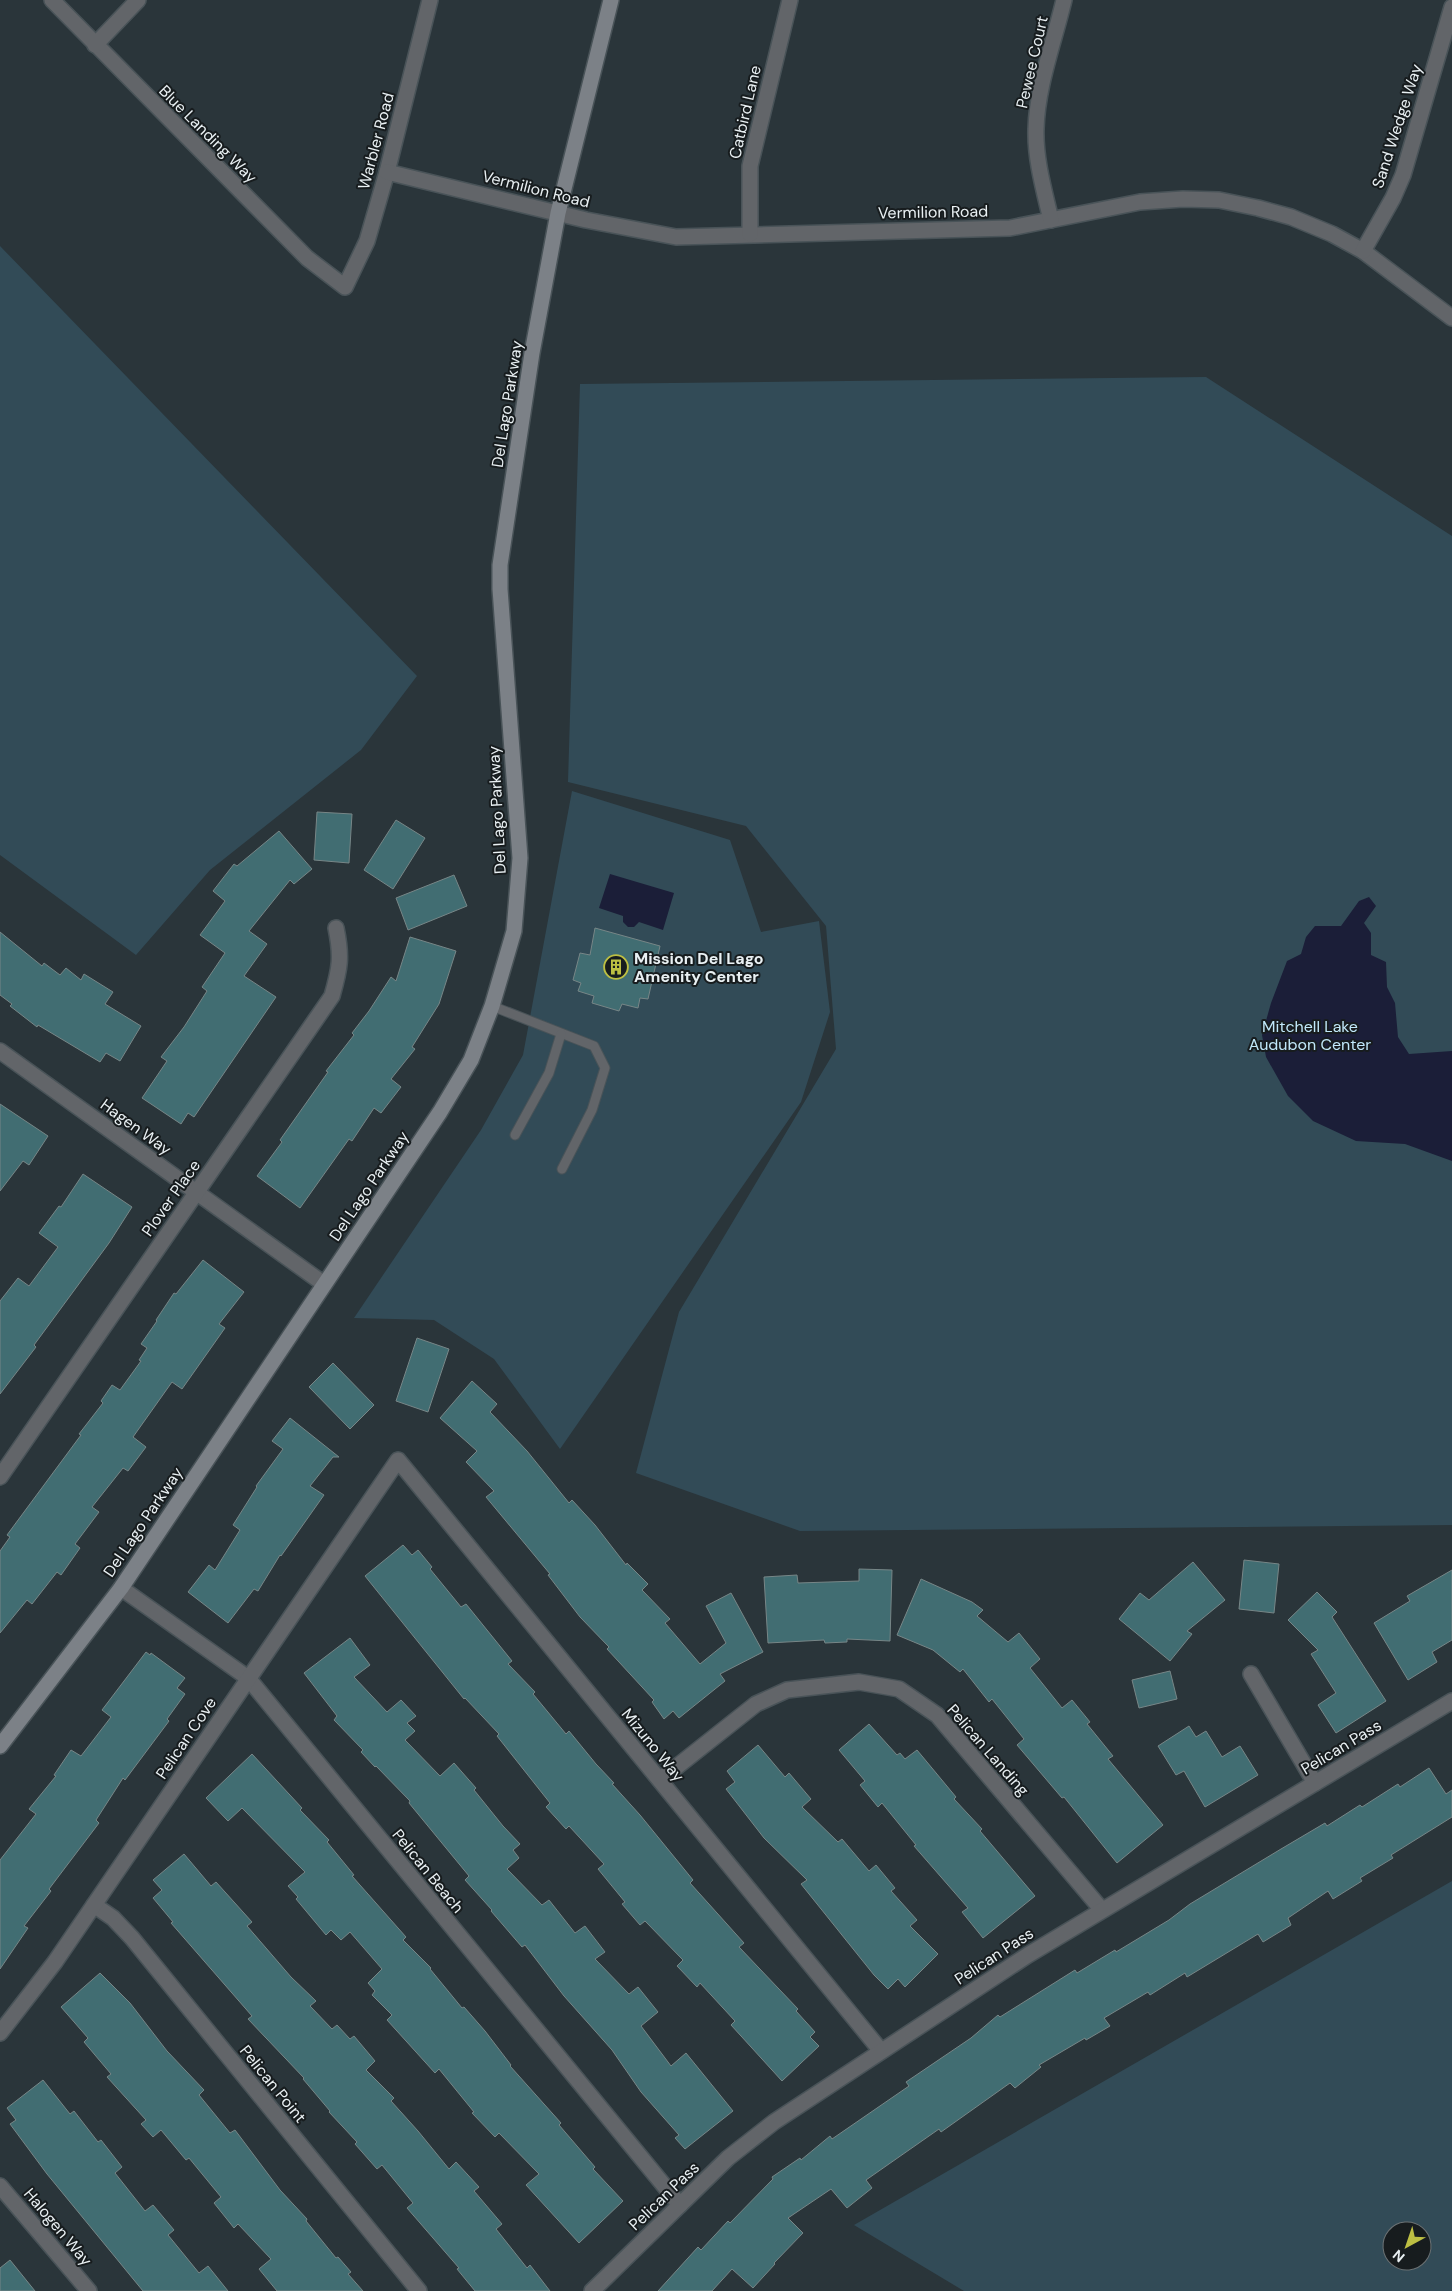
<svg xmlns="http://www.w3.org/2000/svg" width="1452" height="2291" font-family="'DM Sans',sans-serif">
	<rect width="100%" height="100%" fill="#2a353a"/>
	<!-- green -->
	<g fill="#324b57" fill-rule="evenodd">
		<path d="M0,246L417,676L361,750L210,870L136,955L0,855Z"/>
		<path d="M1206,377L1452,536V1525L800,1531L636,1473L679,1312L836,1049L826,926L746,826L568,782L580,384Z"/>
		<path d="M572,791L730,840L761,932L819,921L830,1012L801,1102L560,1449L494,1359L434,1320L354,1318L481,1130L523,1055Z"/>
		<path d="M1452,1881V2291H964L854,2225ZM1392,2231H1422V2261H1392Z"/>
	</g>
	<!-- water -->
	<g fill="#1b1e38">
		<path d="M610,874L674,893L663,930L639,922L634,927H628L623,922V916L599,908Z"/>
		<path d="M1369,897L1376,906L1364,923L1371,933V955L1386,962L1387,987L1395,1003L1398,1037L1409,1054L1452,1051V1161L1405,1144L1356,1141L1313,1121L1288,1096L1266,1057L1262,1035L1271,1003L1287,961L1301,954L1306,937L1315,926H1341L1359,901Z"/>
	</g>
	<!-- building -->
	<g fill="#416d72" stroke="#778687">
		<path d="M317,812L352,814L349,863L314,860Z"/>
		<path d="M396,820L425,838L393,889L364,870Z"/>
		<path d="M279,831L312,869L294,884L290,880L249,931L267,944L244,976L276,997L194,1117L188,1113L181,1124L142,1098L167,1061L161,1057L184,1027L207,991L202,987L225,953L200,935L225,901L213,891L234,864L237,866Z"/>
		<path d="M454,875L467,906L408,930L396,898Z"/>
		<path d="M595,928L660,946L648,999L640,998L638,1008L622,1004L619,1011L592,1003L594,996L578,991L581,983L573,980L580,953L590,955Z"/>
		<path d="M0,932L42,966L44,963L60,975L66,968L81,980L84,974L113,992L105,1004L141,1026L120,1061L106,1053L100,1062L38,1025L37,1027L10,1006L12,1004L0,995Z"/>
		<path d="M410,937L456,951L439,1004L412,1047L415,1049L391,1079L401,1087L381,1113L374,1108L352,1141L349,1139L300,1208L257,1176L282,1142L280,1140L328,1072L326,1071L354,1035L352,1033L369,1011L391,977L396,981Z"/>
		<path d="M0,1104L48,1136L29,1165L23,1161L0,1191Z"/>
		<path d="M83,1174L132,1207L109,1243L34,1345L36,1347L0,1394V1301L18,1278L29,1286L58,1247L39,1233L59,1206L61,1207Z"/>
		<path d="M203,1260L244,1292L219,1324L225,1328L182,1389L172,1382L133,1437L146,1447L128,1471L123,1468L92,1507L99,1512L75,1544L80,1548L61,1575L57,1572L32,1604L27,1600L0,1633V1551L10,1537L7,1535L81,1435L79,1434L103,1403L101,1401L112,1385L120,1390L141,1361L139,1360L147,1348L141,1344L157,1321L156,1320L174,1293L176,1294Z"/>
		<path d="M417,1338L449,1349L428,1412L396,1401Z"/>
		<path d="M333,1363L374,1405L350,1429L309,1387Z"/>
		<path d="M472,1381L497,1404L490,1412L527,1451L569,1503L572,1500L595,1525L626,1565L627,1563L648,1584L642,1590L670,1619L665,1623L700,1664L726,1643L706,1606L731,1593L763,1652L720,1674L725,1681L679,1718L673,1711L664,1719L652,1702L654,1700L607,1649L609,1647L580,1617L548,1575L550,1574L486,1497L494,1491L466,1462L477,1451L440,1418Z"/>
		<path d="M290,1418L339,1457H333L310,1486L324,1495L281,1556L280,1555L258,1591L254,1589L228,1623L188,1592L209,1565L215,1570L240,1530L233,1525L257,1487L256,1486L283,1449L272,1441Z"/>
		<path d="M403,1545L412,1555L418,1550L432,1567L430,1569L461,1607L466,1604L512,1661L508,1664L535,1692L533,1694L566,1734L569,1731L596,1764L614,1783L612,1784L640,1815L693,1880L690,1883L744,1943L739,1947L798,2009L796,2011L815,2032L810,2037L819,2046L782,2081L731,2025L735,2021L700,1983L697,1987L677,1966L683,1960L645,1921L640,1925L622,1904L625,1902L598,1869L604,1864L569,1826L566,1829L546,1807L550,1803L497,1736L499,1734L465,1698L464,1699L365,1576Z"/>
		<path d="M1244,1560L1279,1564L1274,1613L1239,1609Z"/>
		<path d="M1193,1562L1225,1600L1187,1631L1192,1634L1170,1661L1119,1619L1140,1593L1149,1600Z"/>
		<path d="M859,1569L892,1570L890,1641L847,1639V1642L825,1643L824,1640L768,1643L764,1577L797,1575L798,1583L859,1581Z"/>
		<path d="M1452,1570V1640L1432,1652L1437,1662L1408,1680L1374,1623L1410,1601L1407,1596Z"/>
		<path d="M921,1579L972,1602L983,1610L977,1616L1008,1642L1019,1633L1040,1659L1030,1668L1062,1708L1072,1700L1090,1722L1087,1724L1113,1756L1108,1759L1163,1825L1117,1863L1064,1797L1062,1798L1017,1745L1024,1739L992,1699L989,1702L963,1669L960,1672L933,1650L897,1635Z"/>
		<path d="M1317,1592L1337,1612L1332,1617L1386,1701L1336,1733L1318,1705L1336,1693L1311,1654L1318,1650L1288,1620Z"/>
		<path d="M350,1638L370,1665L354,1677L387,1712L401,1700L416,1716L407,1723L415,1731L405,1740L440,1776L454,1763L476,1788L474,1790L503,1826L520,1844L513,1850L519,1858L507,1869L542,1905L549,1900L575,1933L585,1926L605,1952L595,1959L629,1994L638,1987L658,2012L641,2026L671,2066L686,2053L733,2111L685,2149L675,2138L679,2135L641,2092L612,2050L564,1996L525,1945L522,1947L491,1911L492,1910L465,1880L469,1876L409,1803L410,1801L376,1766L375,1767L361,1752L363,1750L334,1720L337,1716L304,1673Z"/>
		<path d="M146,1652L150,1655L151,1653L185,1678L177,1688L185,1694L167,1719L169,1721L125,1780L123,1778L96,1820L99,1823L49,1889L51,1891L24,1926L28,1928L0,1969V1860L36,1814L29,1809L56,1776L54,1775L71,1750L81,1756L111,1717L102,1710Z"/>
		<path d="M1170,1671L1177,1699L1139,1708L1132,1680Z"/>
		<path d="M869,1724L897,1755L900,1753L905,1759L917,1750L956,1797L954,1799L982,1829L980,1831L1035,1896L983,1938L962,1912L968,1908L914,1846L916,1845L882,1803L878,1807L860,1785L865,1781L839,1750Z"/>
		<path d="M1189,1726L1196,1737L1206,1731L1222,1757L1240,1746L1258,1775L1205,1807L1184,1771L1176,1775L1158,1746Z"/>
		<path d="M758,1745L785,1777L789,1773L811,1799L802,1807L838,1842L842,1839L869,1871L876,1865L895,1888L891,1891L917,1920L910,1926L938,1954L905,1987L898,1979L888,1989L874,1975L801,1884L807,1880L764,1838L726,1789L735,1782L727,1771Z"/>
		<path d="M252,1754L302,1808L300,1810L329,1840L327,1842L354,1875L352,1876L406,1937L403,1940L431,1968L430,1969L462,2008L464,2007L485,2031L511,2065L510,2066L561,2123L559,2125L595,2167L593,2169L623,2201L579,2243L526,2185L539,2174L499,2133L495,2137L472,2113L474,2112L439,2069L435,2073L387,2020L392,2015L372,1995L375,1991L368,1983L382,1969L350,1932L341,1940L331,1930L326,1935L296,1899L298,1897L288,1886L305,1872L242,1808L228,1821L206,1798Z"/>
		<path d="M1429,1768L1446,1794L1452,1790V1817L1391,1855L1393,1858L1360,1878L1362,1881L1333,1899L1328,1891L1288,1918L1291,1925L1263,1942L1258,1934L1187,1977L1185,1973L1150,1995L1148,1992L1104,2018L1110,2026L1086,2040L1085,2038L1039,2065L1041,2067L1015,2088L1010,2083L941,2132L939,2129L866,2180L872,2188L847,2208L831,2189L788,2218L803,2233L774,2263L775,2264L753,2288L732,2269L712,2291H658L698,2247L701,2250L728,2221L730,2223L773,2179L772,2177L800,2158L801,2160L830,2136L832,2139L909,2086L906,2082L971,2038L998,2015L1000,2017L1075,1970L1077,1973L1115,1950L1116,1952L1169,1920L1190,1904L1281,1849L1325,1823L1327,1826L1360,1805L1362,1807L1398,1784L1400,1787Z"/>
		<path d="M184,1854L211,1886L216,1882L252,1922L247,1926L291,1977L316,2001L310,2006L332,2029L337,2025L350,2039L354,2036L375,2061L366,2070L394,2098L391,2101L418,2131L449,2169L456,2162L479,2187L474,2191L502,2224L496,2229L527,2268L530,2265L550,2291H475L457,2269L459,2268L407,2208L413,2203L382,2165L377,2169L355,2144L357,2142L329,2112L330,2111L303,2079L304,2078L248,2019L252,2016L171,1923L173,1922L153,1898L162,1890L153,1880Z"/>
		<path d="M100,1973L130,2003L167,2051L204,2090L199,2095L230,2133L235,2130L280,2190L307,2219L306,2221L336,2258L338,2257L351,2272L348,2274L363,2291H277L259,2269L271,2259L238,2224L234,2228L214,2203L221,2197L189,2158L186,2160L161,2130L153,2137L141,2124L146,2120L107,2077L111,2074L84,2042L88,2038L61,2007Z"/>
		<path d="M43,2080L70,2114L74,2111L98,2142L101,2140L122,2167L115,2173L145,2211L153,2205L174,2230L168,2235L199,2273L208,2266L228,2291H143L47,2174L10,2124L16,2120L7,2108Z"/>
		<path d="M10,2260L35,2291H0V2268Z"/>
	</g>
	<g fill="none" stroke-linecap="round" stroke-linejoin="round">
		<!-- lane casing -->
		<g stroke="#495358" stroke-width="11">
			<g id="lane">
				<path d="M492,1006L594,1046L605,1068L592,1110L562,1169"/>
				<path d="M515,1135L549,1073L561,1034"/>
			</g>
		</g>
		<!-- street casing -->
		<g stroke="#495358" stroke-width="18">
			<g id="street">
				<path d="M52,0L307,258L345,287L367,241L387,172L430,0"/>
				<path d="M95,45L138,0"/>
				<path d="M387,172L586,220L676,237L1010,228L1140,202L1183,199L1219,200L1258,208L1291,217L1332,234L1363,251L1452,318"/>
				<path d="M1051,220C1044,190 1035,159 1036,129C1037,86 1054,42 1064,0"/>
				<path d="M750,234V166L790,0"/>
				<path d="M1363,251L1393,198L1403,175L1452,7"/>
				<path d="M0,1051L324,1284"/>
				<path d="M0,1477L332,996C340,968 342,957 336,928"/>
				<path d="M121,1588L248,1678L680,2205"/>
				<path d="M1251,1674L1315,1783"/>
				<path d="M660,1780L756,1704L787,1690L859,1682L899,1689L937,1715L1102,1910"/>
				<path d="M94,1905L113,1918L132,1938L419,2291"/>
				<path d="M0,2033L55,1962L398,1460L881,2051"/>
				<path d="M0,2186L89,2291"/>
				<path d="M592,2291L728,2158L774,2122L1028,1955L1452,1701"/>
			</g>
		</g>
		<!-- secondary casing -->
		<g stroke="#495358" stroke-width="18">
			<path id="secondary" d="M0,1746L121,1588L440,1112L471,1060L492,1006L514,931L520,858L500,589V565L532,353L558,213L611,0"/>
		</g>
		<!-- lane -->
		<use href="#lane" stroke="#626569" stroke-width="9"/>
		<!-- street -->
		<use href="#street" stroke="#626569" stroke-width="15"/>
		<!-- secondary -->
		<use href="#secondary" stroke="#7c8187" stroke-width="15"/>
	</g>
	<!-- icons -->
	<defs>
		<g id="building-ring" transform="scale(1.25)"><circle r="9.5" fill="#171c1e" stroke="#bdbf43" stroke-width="1.5"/><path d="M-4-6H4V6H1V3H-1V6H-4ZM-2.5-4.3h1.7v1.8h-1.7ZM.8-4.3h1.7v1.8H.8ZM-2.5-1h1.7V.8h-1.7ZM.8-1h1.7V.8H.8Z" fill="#bdbf43"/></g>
	</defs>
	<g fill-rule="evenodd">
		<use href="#building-ring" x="616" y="967"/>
	</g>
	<g text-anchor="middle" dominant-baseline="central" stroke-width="4" stroke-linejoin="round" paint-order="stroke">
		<!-- street labels -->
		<g font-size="16" fill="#e9f0f3" stroke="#171c1e">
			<text transform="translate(1032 62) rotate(-77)">Pewee Court</text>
			<text transform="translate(745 112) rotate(-77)">Catbird Lane</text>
			<text transform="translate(1397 126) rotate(-72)">Sand Wedge Way</text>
			<text transform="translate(208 134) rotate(45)">Blue Landing Way</text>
			<text transform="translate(376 141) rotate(-75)">Warbler Road</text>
			<text transform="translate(536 189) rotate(14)">Vermilion Road</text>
			<text transform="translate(933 212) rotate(-1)">Vermilion Road</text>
			<text transform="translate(507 404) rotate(-81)">Del Lago Parkway</text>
			<text transform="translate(497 810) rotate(-93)">Del Lago Parkway</text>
			<text transform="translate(136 1127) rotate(36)">Hagen Way</text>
			<text transform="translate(369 1186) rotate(-56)">Del Lago Parkway</text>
			<text transform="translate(171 1198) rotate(-55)">Plover Place</text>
			<text transform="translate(143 1522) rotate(-56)">Del Lago Parkway</text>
			<text transform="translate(186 1738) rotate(-56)">Pelican Cove</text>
			<text transform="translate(653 1745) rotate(51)">Mizuno Way</text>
			<text transform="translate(1341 1747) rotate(-31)">Pelican Pass</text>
			<text transform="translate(988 1750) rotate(49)">Pelican Landing</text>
			<text transform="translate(428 1871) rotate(51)">Pelican Beach</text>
			<text transform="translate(994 1956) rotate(-33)">Pelican Pass</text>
			<text transform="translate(273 2084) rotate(51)">Pelican Point</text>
			<text transform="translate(664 2196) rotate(-44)">Pelican Pass</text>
			<text transform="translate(58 2227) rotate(50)">Halogen Way</text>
		</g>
		<!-- poi labels -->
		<g font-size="16" font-weight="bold" fill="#e9f0f3" stroke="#171c1e" text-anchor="start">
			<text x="634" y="958">Mission Del Lago<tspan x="634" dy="18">Amenity Center</tspan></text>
		</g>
		<!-- park labels -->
		<g font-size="16" fill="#c1e8fa" stroke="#171c1e">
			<text x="1310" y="1026">Mitchell Lake<tspan x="1310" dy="18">Audubon Center</tspan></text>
		</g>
	</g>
	<!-- north arrow -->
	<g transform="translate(1407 2246) rotate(220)"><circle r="24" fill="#171c1e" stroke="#6b7173"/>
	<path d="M0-4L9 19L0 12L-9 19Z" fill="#bdbf43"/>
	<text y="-8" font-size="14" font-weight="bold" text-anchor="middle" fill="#e9f0f3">N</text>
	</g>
</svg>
